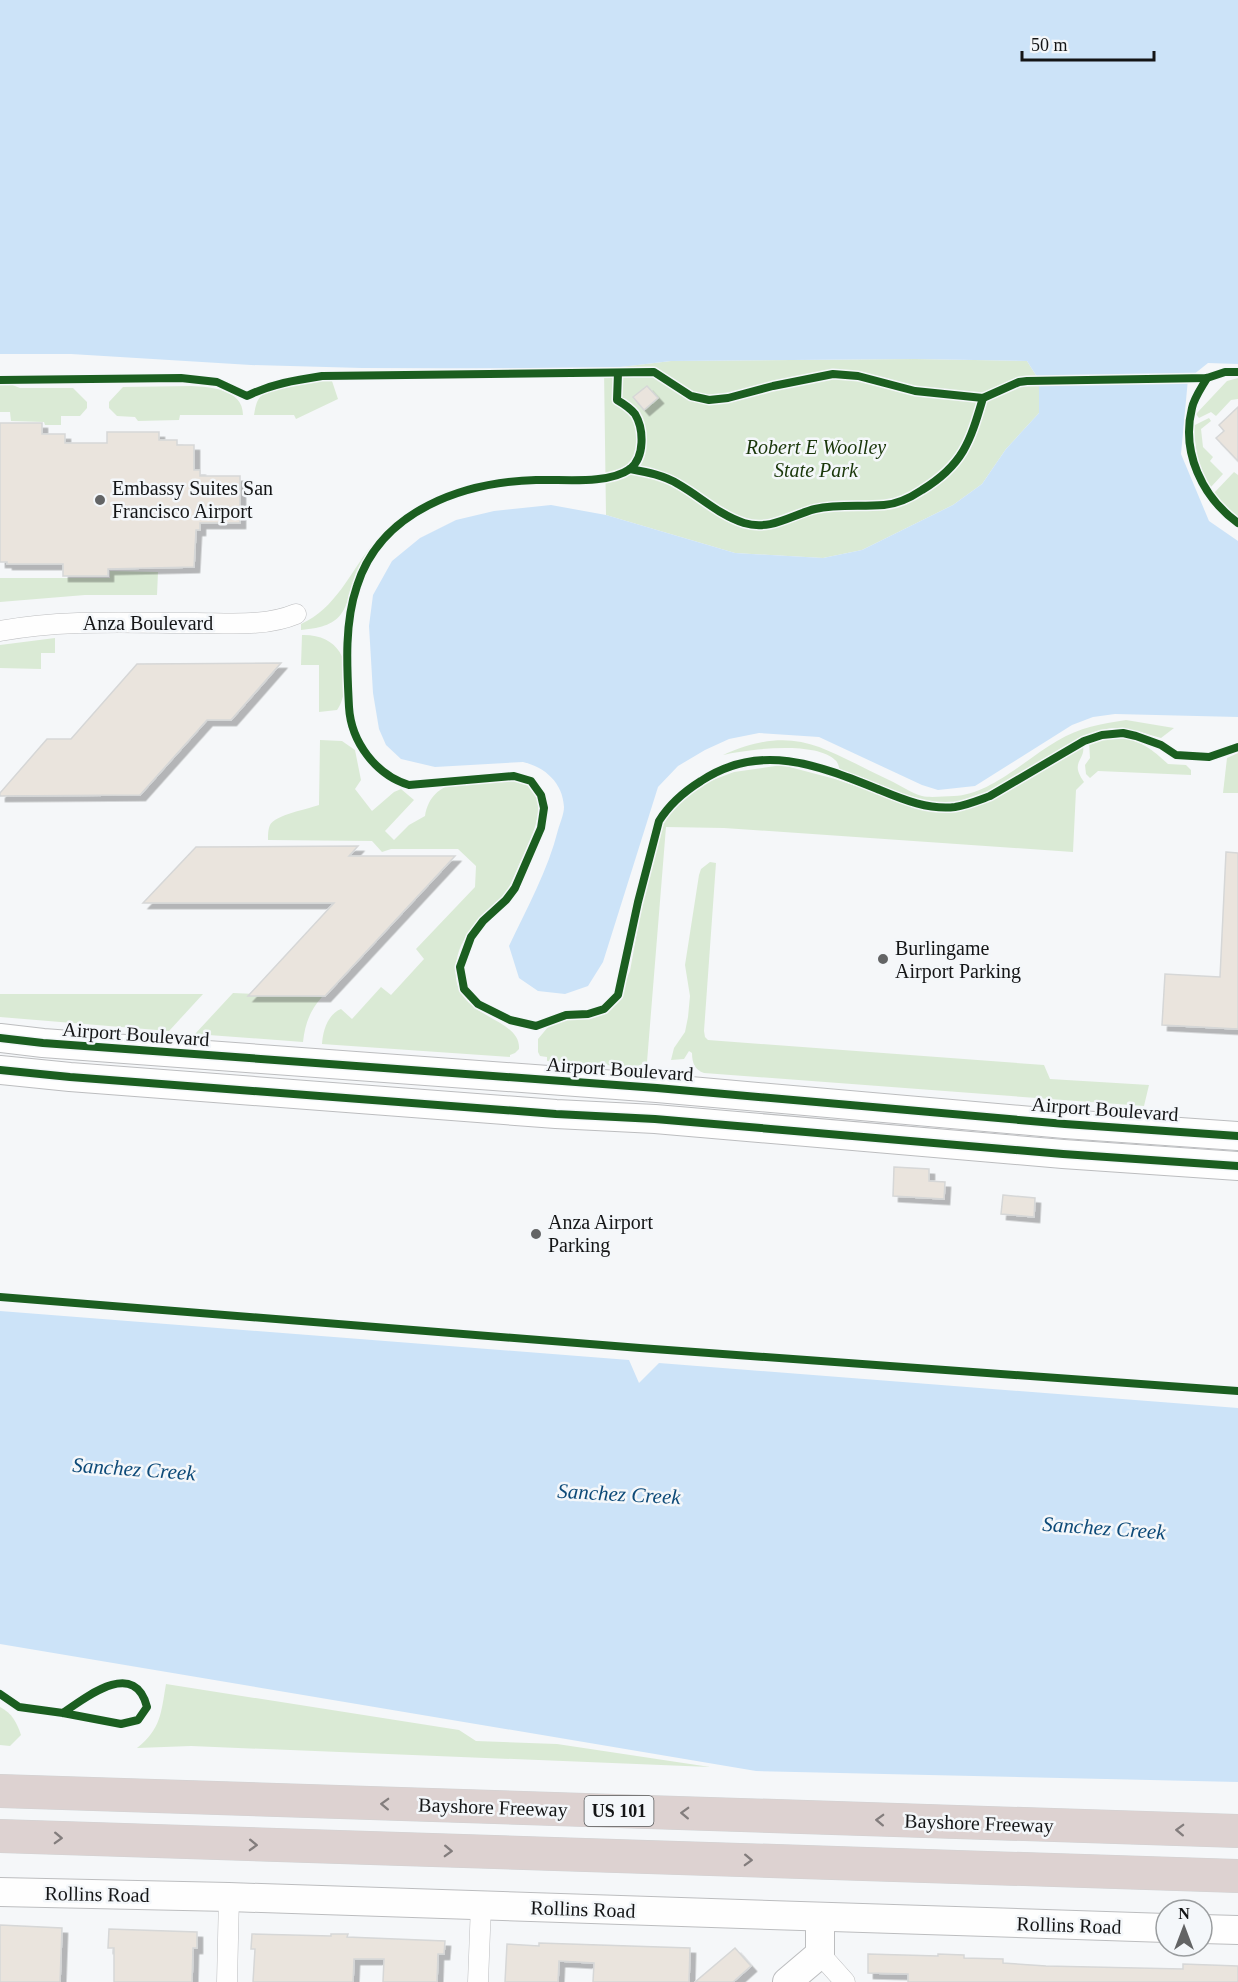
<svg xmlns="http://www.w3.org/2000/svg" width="1238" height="1982" font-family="'Times New Roman',serif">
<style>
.green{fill:#daead5}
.water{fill:#cce3f8}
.building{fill:#eae4dd;stroke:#d6d7d7;stroke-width:1.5;filter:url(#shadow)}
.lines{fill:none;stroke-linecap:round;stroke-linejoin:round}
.street-casing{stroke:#bcbdbf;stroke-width:21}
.secondary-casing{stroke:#bcbdbf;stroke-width:30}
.highway-casing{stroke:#d1d2d3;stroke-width:34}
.street{stroke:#fefefe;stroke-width:20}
.secondary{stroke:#fefefe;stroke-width:28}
.highway{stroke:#ddd2d1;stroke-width:33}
.cycleway-casing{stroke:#f4f7fa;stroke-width:11}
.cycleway{stroke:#1b5e20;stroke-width:8}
.oneway{stroke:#837d7d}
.poi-dot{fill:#636465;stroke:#f4f7fa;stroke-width:2}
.labels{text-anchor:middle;stroke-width:5;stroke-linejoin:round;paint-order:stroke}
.shield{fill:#f4f7fa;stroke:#57595a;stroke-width:1.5}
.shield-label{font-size:18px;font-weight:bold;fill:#141516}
.park-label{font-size:20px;font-style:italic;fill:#1a370a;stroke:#f4f7fa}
.poi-label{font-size:20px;fill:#141516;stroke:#f4f7fa;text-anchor:start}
.street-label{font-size:20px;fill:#141516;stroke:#f4f7fa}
.water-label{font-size:21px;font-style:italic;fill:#0d4a78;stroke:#f4f7fa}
</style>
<defs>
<filter id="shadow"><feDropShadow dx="5.5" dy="5.5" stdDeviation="0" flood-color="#0004"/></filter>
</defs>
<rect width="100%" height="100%" fill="#f5f7f9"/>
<g class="green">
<polygon points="915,359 1027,361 1039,380 1039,413 1006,449 982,484 953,505 862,550 823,558 735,553 606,515 604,369 671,361"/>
<path d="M331,378l7,21 -42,20 -2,-4h-40c1,-6 2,-13 6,-18 12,-12 54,-16 71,-19z"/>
<polygon points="1238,378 1238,399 1231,400 1216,416 1211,412 1199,418 1196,414 1227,381"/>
<polygon points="0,382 5,382 20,388 73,388 87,402 87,408 80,416 61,416 61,425 45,425 44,422 11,421 10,412 0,412"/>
<path d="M191,386c20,1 52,3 52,29h-63l-1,5 -41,1 -3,-4 -18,-1 -8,-8v-6l14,-15z"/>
<polygon points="1209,418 1211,421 1201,429 1203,447 1213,457 1210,461 1223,474 1210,488 1198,462 1193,426"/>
<polygon points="1234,472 1238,475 1238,518 1231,515 1214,493"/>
<path d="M372,545c-3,9 -10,19 -14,29 -15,36 -11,52 -57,56v-6c35,-16 48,-50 71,-79z"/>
<polygon points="110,571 158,572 157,595 85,595 0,602 0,578 110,578"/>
<path d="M302,635c35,-1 50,25 42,58 -2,6 -3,12 -7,17l-18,2v-47h-18z"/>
<polygon points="55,638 55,653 41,653 41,669 0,668 0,645"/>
<path d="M1126,720l48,8 -13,10c-14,-4 -29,-9 -45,-10 -18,0 -35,10 -51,18 -34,20 -79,56 -119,57 -36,0 -73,-19 -106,-30 -1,-5 -1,-10 -5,-13 -20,-19 -87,-11 -112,-5 74,-33 101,-5 166,25 11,5 22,13 33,16 9,2 22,0 32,0 36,-1 73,-38 103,-55 23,-14 44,-17 69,-21z"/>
<path d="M1117,736c23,4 35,13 51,28l18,1 5,5v5l-93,-4 -8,7 -4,-4 -1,-9 5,-7 -1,-16z"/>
<path d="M320,740l22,1 13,9 6,30 -6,9 17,22 22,-19 7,-3 13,11 -29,31 9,9 15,-15 16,-9c7,-40 47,-35 78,-36 58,-3 31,55 16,85 -4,9 -8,20 -14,29 -13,17 -32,28 -42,48 -6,10 -8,24 -7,36 5,41 65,40 63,71l-4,4 -5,2v2l-188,-13c1,-14 6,-30 19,-35l11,10 29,-32 10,8 33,-36 -8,-10 59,-62 1,-21 -18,-17h-67l-9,3 -10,-11 -104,-1c0,-4 0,-11 2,-15 5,-10 38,-16 49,-20z"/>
<path d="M1083,745c3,16 -14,16 1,37l-8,8 -3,62 -349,-24 -58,-1 -19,235 -12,5 -88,-6v-4l-7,-1 -2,-4v-13l10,-12 12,-7 30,-2 9,-3 18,-14 13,-30 14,-78 18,-72 17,-21 23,-16 32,-12 48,-7 53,14 85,29 16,3 22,-1 24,-7 28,-14z"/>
<polygon points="1238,753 1238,793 1223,793 1227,758"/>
<path d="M710,862l6,1 -12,168 1,6 3,3 336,25 6,14 99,6 -5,21 -440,-33c-9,-3 -12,-10 -12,-20l-3,-2 -5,8 -13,1 3,-12 11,-16 3,-15 2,-21 -5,-31 14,-90 2,-6z"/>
<path d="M233,993l89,4c-12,13 -17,27 -19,45l-108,-8z"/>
<polygon points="0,994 203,994 169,1031 0,1017"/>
<path d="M166,1684l293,46 17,11 81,3 153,23 -519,-21 -54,2c24,-19 24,-35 29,-64z"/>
<path d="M0,1707c12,6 17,16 21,28l-11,11 -10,-1z"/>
</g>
<g class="water">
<path d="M0,0h1238v364l-30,-1 -20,16 -7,75 28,67 29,20v176l-123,-3 -22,3 -21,8 -97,61 -37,4 -16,-5 -103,-48 -60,-4 -30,6 -24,11 -27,16 -20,21 -55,175 -15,24 -23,8 -27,-3 -19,-13 -10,-32c18,-38 39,-76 49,-116 2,-7 6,-16 6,-23 -1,-24 -19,-40 -41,-45l-88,5 -34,-8 -15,-14 -7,-16 -6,-36 -4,-67 4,-31 19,-34 28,-23 36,-18 38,-9 57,-6 55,10 129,38 88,5 39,-8 91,-45 29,-21 24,-35 33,-36v-33l-12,-19 -112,-2 -244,2 -67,8 -242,-1 -111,-3 -180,-11h-71z"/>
<polygon points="0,1311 629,1360 639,1383 659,1363 1238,1408 1238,1782 756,1771 0,1644"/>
</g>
<g class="building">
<polygon points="647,386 658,398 644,410 633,397"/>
<polygon points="1238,407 1238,461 1216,438 1224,431 1219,425"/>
<polygon points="0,423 42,423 42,434 65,434 65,443 107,443 107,432 159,432 159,440 177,440 177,445 194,445 194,470 200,470 200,476 240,476 240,523 200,523 200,530 196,530 194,567 108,569 108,576 63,576 63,564 7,564 7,562 0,562"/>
<polygon points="281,663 231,720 207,720 140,795 0,796 0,793 47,739 71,739 137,664"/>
<polygon points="358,846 349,856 455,856 325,996 248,996 334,903 143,903 196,847"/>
<polygon points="1226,852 1238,853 1238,1029 1162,1025 1165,974 1220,977"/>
<polygon points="894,1167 929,1169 929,1181 945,1182 944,1199 893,1196"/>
<polygon points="1003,1195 1035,1198 1034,1217 1001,1214"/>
<polygon points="0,1925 62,1928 60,1982 0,1982"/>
<polygon points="109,1929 197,1932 197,1948 193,1948 192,1982 114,1982 114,1948 108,1948"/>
<polygon points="252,1934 331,1936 331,1934 348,1934 347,1937 445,1941 444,1954 438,1954 437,1982 383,1982 384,1959 354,1959 353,1982 253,1982 255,1949 251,1949"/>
<polygon points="539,1943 690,1948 689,1982 593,1982 594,1963 559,1961 558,1982 505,1982 507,1944 539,1946"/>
<polygon points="735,1948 751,1966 733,1982 695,1982"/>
<polygon points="868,1954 938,1956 938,1954 964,1955 964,1958 1003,1959 1003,1963 1046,1966 1183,1969 1183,1964 1238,1966 1238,1982 908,1982 908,1974 868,1973"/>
</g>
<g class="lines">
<g class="street-casing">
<g id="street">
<path d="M0,631c64,-12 131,-8 196,-8 32,0 69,4 100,-9"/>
<polyline points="820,1954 845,1982"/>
<polyline points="227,1982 229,1897"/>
<polyline points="478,1982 481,1905"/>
</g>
</g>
<g class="secondary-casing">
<g id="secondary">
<polyline points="0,1038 43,1043 657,1088 1065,1124 1238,1136"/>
<polyline points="0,1070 70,1077 556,1114 655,1119 1063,1154 1238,1166"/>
<polyline points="0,1892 229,1897 1166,1928"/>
<polyline points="1202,1929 1238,1930"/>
<polyline points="787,1982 820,1954 820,1917"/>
</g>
</g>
<g class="highway-casing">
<g id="highway">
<polyline points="0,1791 1238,1831"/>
<polyline points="0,1836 1238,1876"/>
</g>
</g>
<use href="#street" class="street"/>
<use href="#secondary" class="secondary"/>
<use href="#highway" class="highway"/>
<g class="cycleway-casing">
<g id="cycleway">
<path d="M618,373l-1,27c7,4 13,8 18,14 9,15 10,43 -5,55 -23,16 -67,10 -94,11 -72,2 -155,30 -179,106 -13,38 -10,82 -8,121 2,35 27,68 60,78l105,-9 17,5 10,14 3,13 -3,20 -26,60 -9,12 -23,21 -12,16 -11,30 4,22 14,15 32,16 26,6 30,-11 22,-1 16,-5 14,-14 20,-93 21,-81c10,-16 26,-30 42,-40 60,-40 119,-15 179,9 24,10 49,20 75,17 12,-2 24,-7 35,-11l94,-55 18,-6 21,-2 13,3 25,9 15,10 33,2 29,-10"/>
<path d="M1207,378c-5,9 -13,20 -15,30 -11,44 10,89 46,115"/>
<path d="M0,380l181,-2 36,4 30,14c24,-12 49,-16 75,-20l332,-4 37,24 18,4 19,-2 45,-12 60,-12 25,2 57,15 68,7 36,-16 8,-1 180,-3 18,-6h13"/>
<path d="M630,469c16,3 33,6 48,15 23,13 41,31 66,39 27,8 47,-8 71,-14 23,-5 46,-2 69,-4 13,-1 26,-7 38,-15 41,-25 48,-48 61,-92"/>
<polyline points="0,1038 43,1043 657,1088 1065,1124 1238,1136"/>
<polyline points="0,1070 70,1077 556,1114 655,1119 1063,1154 1238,1166"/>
<polyline points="0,1297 640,1348 1238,1391"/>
<path d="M0,1694l19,13 44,6 58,11 17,-4 9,-13c-12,-48 -60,-11 -84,6"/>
</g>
</g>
<use href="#cycleway" class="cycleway"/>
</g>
<defs><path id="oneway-chevron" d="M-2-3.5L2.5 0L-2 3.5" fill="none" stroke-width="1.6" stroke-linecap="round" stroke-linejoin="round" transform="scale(1.5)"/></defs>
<g class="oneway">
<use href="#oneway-chevron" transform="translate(385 1804) rotate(-178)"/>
<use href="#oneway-chevron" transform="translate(685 1813) rotate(-178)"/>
<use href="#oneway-chevron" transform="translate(880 1820) rotate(-178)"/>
<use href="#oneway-chevron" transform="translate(1180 1830) rotate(-178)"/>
<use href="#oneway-chevron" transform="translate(58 1838) rotate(2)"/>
<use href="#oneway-chevron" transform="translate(253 1845) rotate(2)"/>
<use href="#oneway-chevron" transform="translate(448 1851) rotate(2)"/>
<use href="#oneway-chevron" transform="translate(748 1860) rotate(2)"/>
</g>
<g class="poi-dot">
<circle cx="100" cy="500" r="6"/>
<circle cx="883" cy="959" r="6"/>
<circle cx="536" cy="1234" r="6"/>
</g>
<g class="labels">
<rect class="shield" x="584.5" y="1796" width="69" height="30" rx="4.5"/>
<g class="shield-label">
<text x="619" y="1817">US 101</text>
</g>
<g class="park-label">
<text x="816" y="454">Robert E Woolley<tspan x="816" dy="23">State Park</tspan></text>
</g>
<g class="poi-label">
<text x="112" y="495">Embassy Suites San<tspan x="112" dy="23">Francisco Airport</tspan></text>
<text x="895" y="955">Burlingame<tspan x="895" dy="23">Airport Parking</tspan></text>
<text x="548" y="1229">Anza Airport<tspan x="548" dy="23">Parking</tspan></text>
</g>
<g class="street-label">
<text x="148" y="630">Anza Boulevard</text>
<text transform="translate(136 1034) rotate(4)" y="7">Airport Boulevard</text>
<text transform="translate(620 1069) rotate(4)" y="7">Airport Boulevard</text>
<text transform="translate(1105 1109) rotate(4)" y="7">Airport Boulevard</text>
<text transform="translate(493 1807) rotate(2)" y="7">Bayshore Freeway</text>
<text transform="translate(979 1823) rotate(2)" y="7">Bayshore Freeway</text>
<text transform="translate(97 1894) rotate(1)" y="7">Rollins Road</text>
<text transform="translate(583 1909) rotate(2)" y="7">Rollins Road</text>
<text transform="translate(1069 1925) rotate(2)" y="7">Rollins Road</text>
</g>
<g class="water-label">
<text transform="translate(134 1469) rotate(4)" y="7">Sanchez Creek</text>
<text transform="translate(619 1494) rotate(3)" y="7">Sanchez Creek</text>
<text transform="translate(1104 1528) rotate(4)" y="7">Sanchez Creek</text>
</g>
</g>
<g transform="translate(1184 1928)"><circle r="28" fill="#f4f7fa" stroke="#9a9d9f" stroke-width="1.5"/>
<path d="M0-4.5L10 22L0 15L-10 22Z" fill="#636465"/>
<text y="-9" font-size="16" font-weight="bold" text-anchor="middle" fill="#141516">N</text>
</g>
<path d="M1022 51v9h132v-9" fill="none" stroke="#141516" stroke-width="3"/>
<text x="1031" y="51" font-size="18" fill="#141516" stroke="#f4f7fa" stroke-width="4.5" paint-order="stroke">50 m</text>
</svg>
